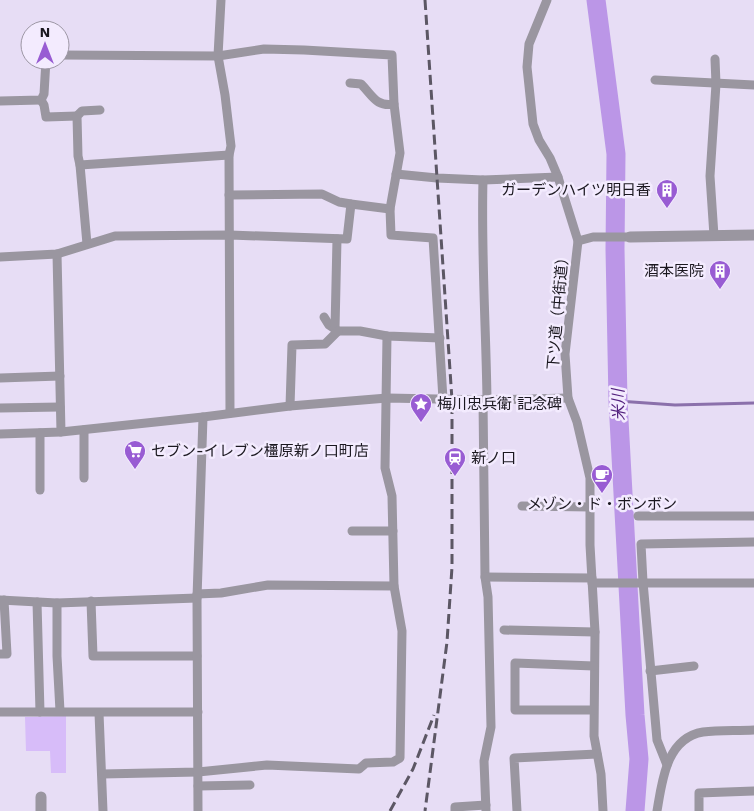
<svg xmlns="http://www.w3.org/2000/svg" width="754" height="811" font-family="'Work Sans','Noto Sans JP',sans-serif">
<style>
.green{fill:#d7bcf9}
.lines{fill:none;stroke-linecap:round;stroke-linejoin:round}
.stream{stroke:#8b70ab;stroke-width:3}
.river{stroke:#bb96e7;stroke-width:19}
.minor{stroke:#9a96a0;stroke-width:9}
.tertiary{stroke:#9a96a0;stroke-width:11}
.rail{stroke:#5c5764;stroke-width:3;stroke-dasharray:10 5;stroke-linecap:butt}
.labels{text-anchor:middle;stroke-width:5;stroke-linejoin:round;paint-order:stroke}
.poi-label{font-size:15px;fill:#1b1820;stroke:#f3ebfe;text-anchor:start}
.street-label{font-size:15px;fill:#1b1820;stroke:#f3ebfe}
.water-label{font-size:16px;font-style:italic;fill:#54227f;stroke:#f3ebfe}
</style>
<rect width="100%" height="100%" fill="#e7ddf5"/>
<polygon class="green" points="66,716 66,773 51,773 50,751 26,751 25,717"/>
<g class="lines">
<polyline class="stream" points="618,401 675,405 754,403"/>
<polyline class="river" points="596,0 616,154 615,249 618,401 635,715 639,759 635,811"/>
<g class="minor">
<polyline points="221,0 218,56 225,95 231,146 229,155 230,413"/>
<polyline points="547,0 529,44 527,67 533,124 539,140 550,158 558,177 578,241 565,354 568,398 577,422 590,478 590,545 595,632 594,736 601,774 603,811"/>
<polyline points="60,55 218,56 264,49 304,50 392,55 394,104"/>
<polyline points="655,80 754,85"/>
<polyline points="41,100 44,105 46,117 77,116"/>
<polyline points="0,101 41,100 44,94 46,60"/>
<polyline points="80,165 229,155"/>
<polyline points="396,174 437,178 483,180 558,177"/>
<path d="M483,180c-2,73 3,147 4,220"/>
<path d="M229,195l93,-1 17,8 12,2 39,5 10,-56 -6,-49c-18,3 -21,-8 -33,-20l-11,-1"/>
<polyline points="390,209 391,235 433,238 443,399"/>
<polyline points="714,236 710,176 716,84 715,59"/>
<polyline points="578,241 593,237 630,237"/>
<polyline points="87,244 80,165 78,156 77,116 82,111 100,110"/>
<polyline points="57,254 61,432"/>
<polyline points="0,257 57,254 115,236 230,235 347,239 351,204"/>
<polyline points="324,317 329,325 338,331 360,331 387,336 440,338"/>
<polyline points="335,329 337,239"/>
<polyline points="0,378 60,376"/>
<polyline points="483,400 485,577 488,597 491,727 484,761 486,811"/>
<polyline points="290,406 292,345 325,344 338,331"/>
<polyline points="0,408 60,407"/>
<polyline points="84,430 84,478"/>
<polyline points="0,434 61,432 203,417 290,406 387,398 487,400 568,398"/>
<polyline points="40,490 40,433"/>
<polyline points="522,506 591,507"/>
<polyline points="638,516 754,516"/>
<polyline points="352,531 393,531"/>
<polyline points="485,577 592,578"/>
<polyline points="592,583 754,583"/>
<polyline points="197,594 221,593 268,585 394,586"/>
<polyline points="0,600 57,603 197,598"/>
<polyline points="91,601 93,656 197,656"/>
<polyline points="37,602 40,712"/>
<polyline points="57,603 57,656 60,711"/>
<polyline points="504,630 595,632"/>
<polyline points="0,654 7,654 4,600"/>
<polyline points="650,671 694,666"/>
<polyline points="593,710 515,710 515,663 594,666"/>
<polyline points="0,712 198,712"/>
<polyline points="99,713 103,811"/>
<polyline points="667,765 657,740 643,582 641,544 754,542"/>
<polyline points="102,774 198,772 267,765 359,769 366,763 393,762 400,758 402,631 394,586 392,496 385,468 387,336"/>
<polyline points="198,786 250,785"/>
<polyline points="198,811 197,598 203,417"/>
<polyline points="455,811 455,807 486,805"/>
<polyline points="517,811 514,758 597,754"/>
<path d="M657,811c5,-29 9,-73 46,-79 16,-2 34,-1 51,-2"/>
<polyline points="699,811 699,793 754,791"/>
</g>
<g class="tertiary">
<polyline points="630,237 754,235"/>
<polyline points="41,797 41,811"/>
</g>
<g class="rail">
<polyline points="425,0 452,400 452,567 447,642 425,811"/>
<polyline points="390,811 413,769 434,715"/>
</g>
</g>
<defs>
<g id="building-pin" transform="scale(1.125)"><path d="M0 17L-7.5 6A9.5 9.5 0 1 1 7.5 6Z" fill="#985cd3" stroke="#f3ebfe"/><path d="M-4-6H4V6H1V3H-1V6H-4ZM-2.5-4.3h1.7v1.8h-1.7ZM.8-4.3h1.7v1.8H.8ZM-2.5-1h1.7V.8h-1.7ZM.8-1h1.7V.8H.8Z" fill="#fff"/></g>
<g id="sight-pin" transform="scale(1.125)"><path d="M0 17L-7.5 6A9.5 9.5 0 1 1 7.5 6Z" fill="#985cd3" stroke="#f3ebfe"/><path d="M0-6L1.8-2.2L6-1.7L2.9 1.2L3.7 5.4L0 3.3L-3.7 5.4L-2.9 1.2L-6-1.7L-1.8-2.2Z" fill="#fff"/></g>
<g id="supermarket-pin" transform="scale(1.125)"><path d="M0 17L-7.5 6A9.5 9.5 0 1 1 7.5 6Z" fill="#985cd3" stroke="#f3ebfe"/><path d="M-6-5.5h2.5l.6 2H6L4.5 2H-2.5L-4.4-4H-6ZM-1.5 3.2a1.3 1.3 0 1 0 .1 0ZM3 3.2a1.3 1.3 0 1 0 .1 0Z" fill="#fff"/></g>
<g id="station-pin" transform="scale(1.125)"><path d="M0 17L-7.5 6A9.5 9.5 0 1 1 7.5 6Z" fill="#985cd3" stroke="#f3ebfe"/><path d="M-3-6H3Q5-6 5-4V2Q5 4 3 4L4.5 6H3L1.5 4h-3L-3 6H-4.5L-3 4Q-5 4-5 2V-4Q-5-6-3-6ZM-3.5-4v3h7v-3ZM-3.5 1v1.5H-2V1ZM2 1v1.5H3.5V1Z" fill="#fff"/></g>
<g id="cafe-pin" transform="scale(1.125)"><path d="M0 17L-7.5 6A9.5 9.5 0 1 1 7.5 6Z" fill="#985cd3" stroke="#f3ebfe"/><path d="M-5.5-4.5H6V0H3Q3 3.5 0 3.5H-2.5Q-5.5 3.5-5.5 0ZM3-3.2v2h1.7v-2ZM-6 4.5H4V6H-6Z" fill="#fff"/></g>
</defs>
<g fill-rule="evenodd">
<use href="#building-pin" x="667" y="190"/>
<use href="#building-pin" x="720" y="271"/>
<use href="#sight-pin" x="421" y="404"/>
<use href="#supermarket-pin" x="135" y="451"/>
<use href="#station-pin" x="455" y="458"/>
<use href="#cafe-pin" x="602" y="475"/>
</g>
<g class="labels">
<g class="poi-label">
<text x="651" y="195" text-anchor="end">ガーデンハイツ明日香</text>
<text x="704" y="276" text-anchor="end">酒本医院</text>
<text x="437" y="409">梅川忠兵衛 記念碑</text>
<text x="151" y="456">セブン-イレブン橿原新ノ口町店</text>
<text x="471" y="463">新ノ口</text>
<text x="602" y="509" text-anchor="middle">メゾン・ド・ボンボン</text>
</g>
<g class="street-label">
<text transform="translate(558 310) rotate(-85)" y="5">下ツ道（中街道）</text>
</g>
<g class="water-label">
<text transform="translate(618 405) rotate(-92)" y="6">米川</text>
</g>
</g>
<g transform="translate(45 45)"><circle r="24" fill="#f3ebfe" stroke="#9d97a5"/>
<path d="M0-4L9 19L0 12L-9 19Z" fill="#985cd3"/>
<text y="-8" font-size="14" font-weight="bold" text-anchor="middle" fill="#1b1820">N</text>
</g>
</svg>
